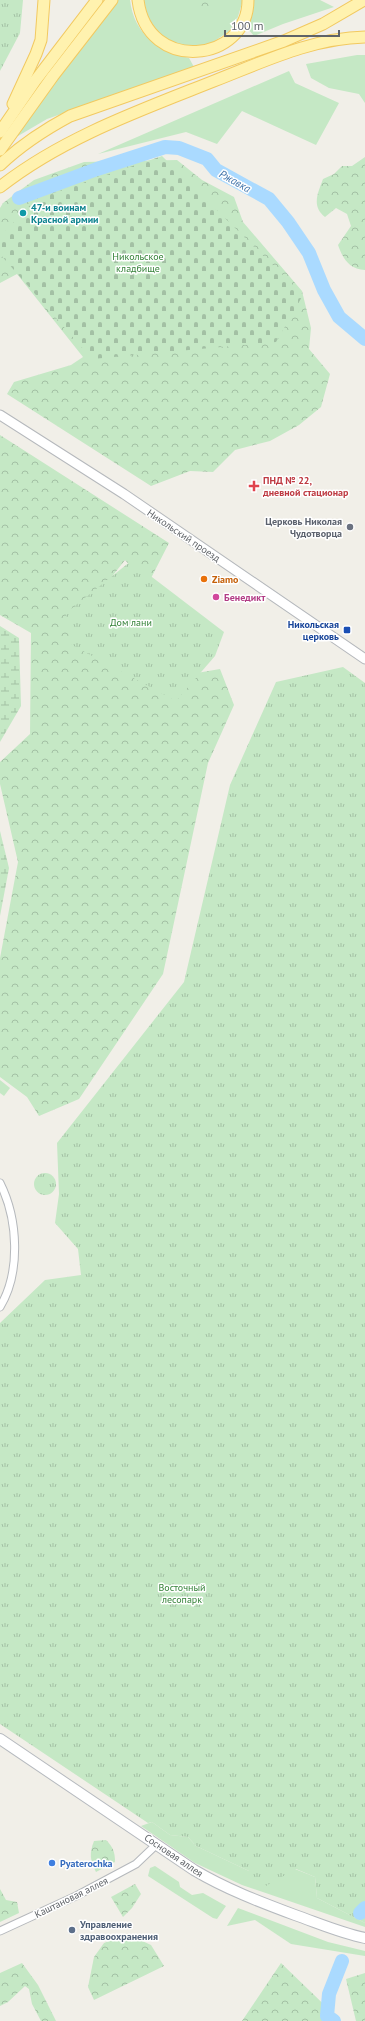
<svg xmlns="http://www.w3.org/2000/svg" width="365" height="2021" font-family="'PT Sans',sans-serif">
<style>
.grass{fill:#c5e8c5}
.forest{fill:url(#forest-crowns)}
.wetland{fill:url(#wetland-marsh)}
.cemetery{fill:url(#cemetery-stones)}
.park{fill:url(#park-tufts)}
.lines{fill:none;stroke-linecap:round;stroke-linejoin:round}
.river{stroke:#aadaff;stroke-width:14}
.minor-casing{stroke:#b5b8bc;stroke-width:9}
.tertiary-casing{stroke:#b5b8bc;stroke-width:11}
.secondary-casing{stroke:#b6babf;stroke-width:12}
.primary-casing{stroke:#f2c960;stroke-width:13}
.minor{stroke:#fff;stroke-width:7}
.tertiary{stroke:#fff;stroke-width:9}
.secondary{stroke:#fff;stroke-width:10}
.primary{stroke:#fff2af;stroke-width:11}
.culture-dot{fill:#0f9aa8;stroke:#fff;stroke-width:1.5}
.health-dot{fill:#e0444e;stroke:#fff;stroke-width:1.5}
.worship-dot{fill:#6b7280;stroke:#fff;stroke-width:1.5}
.food-dot{fill:#e8710a;stroke:#fff;stroke-width:1.5}
.hotel-dot{fill:#d1479c;stroke:#fff;stroke-width:1.5}
.transit-dot{fill:#1a4fb4;stroke:#fff;stroke-width:1.5}
.shop-dot{fill:#3f7fe0;stroke:#fff;stroke-width:1.5}
.service-dot{fill:#5c6f8a;stroke:#fff;stroke-width:1.5}
.labels{text-anchor:middle;stroke-width:3;stroke-linejoin:round;paint-order:stroke}
.culture-label{font-size:10px;font-weight:bold;fill:#0d838f;stroke:#fff;text-anchor:start}
.park-label{font-size:10px;fill:#348238;stroke:#fff}
.health-label{font-size:10px;font-weight:bold;fill:#be3a42;stroke:#fff;text-anchor:start}
.worship-label{font-size:10px;font-weight:bold;fill:#5b616d;stroke:#fff;text-anchor:end}
.street-label{font-size:10px;fill:#5f6368;stroke:#fff}
.food-label{font-size:10px;font-weight:bold;fill:#c56008;stroke:#fff;text-anchor:start}
.hotel-label{font-size:10px;font-weight:bold;fill:#b23c85;stroke:#fff;text-anchor:start}
.transit-label{font-size:10px;font-weight:bold;fill:#164399;stroke:#fff;text-anchor:end}
.shop-label{font-size:10px;font-weight:bold;fill:#366cbe;stroke:#fff;text-anchor:start}
.service-label{font-size:10px;font-weight:bold;fill:#4e5e75;stroke:#fff;text-anchor:start}
.water-label{font-size:11px;font-style:italic;fill:#4174aa;stroke:#fff}
</style>
<defs>
<pattern id="forest-crowns" width="20" height="18" patternUnits="userSpaceOnUse"><rect width="20" height="18" fill="#c5e8c5"/><path d="M2 6a3 3 0 1 1 6 0M12 15a3 3 0 1 1 6 0" fill="none" stroke="#a3c0a4"/></pattern>
<pattern id="wetland-marsh" width="20" height="14" patternUnits="userSpaceOnUse"><rect width="20" height="14" fill="#c5e8c5"/><path d="M1 5h8M5 5V1M11 12h8M15 12V8" fill="none" stroke="#a3c0a4"/></pattern>
<pattern id="cemetery-stones" width="16" height="16" patternUnits="userSpaceOnUse"><rect width="16" height="16" fill="#c5e8c5"/><path d="M2 7V4a2 2 0 0 1 4 0v3zM10 15v-3a2 2 0 0 1 4 0v3z" fill="#a3c0a4"/></pattern>
<pattern id="park-tufts" width="24" height="20" patternUnits="userSpaceOnUse"><rect width="24" height="20" fill="#c5e8c5"/><path d="M3 7l-1-3M5 7V3M7 7l1-3M15 17l-1-3M17 17v-4M19 17l1-3" fill="none" stroke="#a3c0a4"/></pattern>
</defs>
<rect width="100%" height="100%" fill="#f1efe8"/>
<g class="grass">
<path d="M116,0h14c4,34 28,51 59,58l5,9 -147,52 -29,17 -2,-2z"/>
<polygon points="141,0 243,0 236,23 228,32 210,44 199,48 172,44 153,29"/>
<polygon points="254,0 320,0 334,7 283,24 254,36 248,29"/>
<polygon points="357,55 365,55 365,103 359,94 329,88 311,78 306,64"/>
<polygon points="289,71 295,83 339,103 316,145 242,111 217,144 186,132 98,154"/>
<polygon points="0,1080 10,1088 4,1096 0,1093"/>
<polygon points="152,1822 170,1835 188,1837 196,1846 249,1871 295,1869 315,1877 317,1898 365,1923 365,1927 242,1885 195,1863 141,1826"/>
<polygon points="155,1866 179,1882 180,1887 192,1895 203,1893 226,1906 217,1919 213,1918 148,1876 150,1868"/>
<polygon points="238,1908 328,1942 365,1951 365,1956 291,1944 255,1920 227,1926"/>
</g>
<g class="forest">
<polygon points="190,0 227,0 206,8 190,9"/>
<path d="M365,157v113c-16,-1 -22,-11 -27,-25l13,-19 -4,-12 -11,-6 -11,9c-14,-11 -7,-24 -2,-38l11,-5 8,-8h10z"/>
<polygon points="177,160 202,180 234,197 243,222 302,291 311,328 309,349 330,374 321,407 299,425 270,441 235,450 213,472 190,471 151,486 7,394 14,382 71,365 83,357 17,274 0,283 0,208 3,203 34,180 84,162"/>
<polygon points="0,435 169,543 148,584 125,560 99,593 191,674 220,669 234,705 208,763 163,974 79,1099 39,1116 27,1097 0,1077 0,958 18,862 0,784 0,762 30,734 31,633 0,615"/>
<path d="M106,1840c7,7 9,12 9,22l-19,10c-6,-12 -7,-18 -2,-31z"/>
<polygon points="135,1884 141,1894 132,1908 123,1917 111,1897"/>
<polygon points="0,1889 6,1900 17,1902 19,1913 0,1922"/>
<polygon points="127,1934 151,1945 164,1966 94,2000 88,1987 94,1957 104,1943"/>
<polygon points="22,1963 38,1985 56,2021 41,2021 32,2004 29,1989 25,1986 8,2002 0,2006 0,1973"/>
<polygon points="281,1963 341,2021 242,2021"/>
<polygon points="365,1973 365,2021 356,2021 346,1979"/>
</g>
<g class="wetland">
<polygon points="0,626 19,638 21,706 0,742"/>
<polygon points="0,831 9,868 0,916"/>
</g>
<polygon class="cemetery" points="162,156 303,295 276,342 92,359 0,254 0,237 36,199"/>
<g class="park">
<polygon points="0,0 23,0 20,33 0,71"/>
<polygon points="131,561 224,632 215,656 176,701 70,644 66,613"/>
<polygon points="343,667 365,683 365,1923 317,1898 315,1877 296,1869 264,1887 252,1882 249,1871 196,1846 188,1837 170,1835 152,1822 148,1823 0,1724 0,1323 45,1280 81,1275 78,1249 55,1223 59,1194 57,1143 184,982 230,785 276,682"/>
<circle cx="45" cy="1184" r="11"/>
</g>
<g class="lines">
<g class="river">
<polyline points="19,198 97,169 165,147 179,148 207,159 216,170 269,199 288,222 309,253 324,290 339,317 365,339"/>
<polyline points="360,1913 365,1908"/>
<polyline points="334,2021 327,2016 329,1994 342,1961"/>
</g>
<g class="minor-casing">
<g id="minor">
<path d="M0,1183c18,36 21,89 0,124"/>
<polyline points="0,1931 76,1896 136,1864 157,1844"/>
</g>
</g>
<g class="tertiary-casing">
<polyline id="tertiary" points="0,415 124,494 365,659"/>
</g>
<g class="secondary-casing">
<path id="secondary" d="M0,1739l194,131c32,19 66,32 101,45 23,8 46,18 70,23"/>
</g>
<g class="primary-casing">
<g id="primary">
<path d="M138,0c9,74 110,63 110,0"/>
<polyline points="13,104 36,54 41,40 44,0"/>
<polyline points="0,132 35,81 97,0"/>
<polyline points="0,150 53,76 112,0"/>
<path d="M0,165c21,-20 44,-35 70,-49l214,-75 39,-17 41,-24"/>
<path d="M0,187c62,-49 141,-77 214,-106 49,-19 98,-43 151,-44"/>
</g>
</g>
<use href="#minor" class="minor"/>
<use href="#tertiary" class="tertiary"/>
<use href="#secondary" class="secondary"/>
<use href="#primary" class="primary"/>
</g>
<circle class="culture-dot" cx="23" cy="213" r="4"/>
<path class="health-dot" d="M252 480h4v4h4v4h-4v4h-4v-4h-4v-4h4z"/>
<circle class="worship-dot" cx="350" cy="527" r="4"/>
<circle class="food-dot" cx="204" cy="579" r="4"/>
<circle class="hotel-dot" cx="216" cy="597" r="4"/>
<rect class="transit-dot" x="343" y="626" width="8" height="8" rx="2"/>
<circle class="shop-dot" cx="52" cy="1863" r="4"/>
<circle class="service-dot" cx="72" cy="1930" r="4"/>
<g class="labels">
<g class="culture-label">
<text x="31" y="211">47-и воинам<tspan x="31" dy="12">Красной армии</tspan></text>
</g>
<g class="park-label">
<text x="138" y="260">Никольское<tspan x="138" dy="12">кладбище</tspan></text>
<text x="131" y="626">Дом лани</text>
<text x="182" y="1591">Восточный<tspan x="182" dy="12">лесопарк</tspan></text>
</g>
<g class="health-label">
<text x="263" y="484">ПНД № 22,<tspan x="263" dy="12">дневной стационар</tspan></text>
</g>
<g class="worship-label">
<text x="342" y="525">Церковь Николая<tspan x="342" dy="12">Чудотворца</tspan></text>
</g>
<g class="street-label">
<text transform="translate(184 535) rotate(34)" y="4">Никольский проезд</text>
<text transform="translate(174 1855) rotate(34)" y="4">Сосновая аллея</text>
<text transform="translate(71 1897) rotate(-26)" y="4">Каштановая аллея</text>
</g>
<g class="food-label">
<text x="212" y="583">Ziamo</text>
</g>
<g class="hotel-label">
<text x="224" y="601">Бенедикт</text>
</g>
<g class="transit-label">
<text x="339" y="628">Никольская<tspan x="339" dy="12">церковь</tspan></text>
</g>
<g class="shop-label">
<text x="60" y="1867">Pyaterochka</text>
</g>
<g class="service-label">
<text x="80" y="1928">Управление<tspan x="80" dy="12">здравоохранения</tspan></text>
</g>
<g class="water-label">
<text transform="translate(235 181) rotate(29)" y="4">Ржавка</text>
</g>
</g>
<path d="M225 30v6h114v-6" fill="none" stroke="#5f6368" stroke-width="2"/>
<text x="231" y="30" font-size="12" fill="#5f6368" stroke="#ffffff" stroke-width="3" paint-order="stroke">100 m</text>
</svg>
